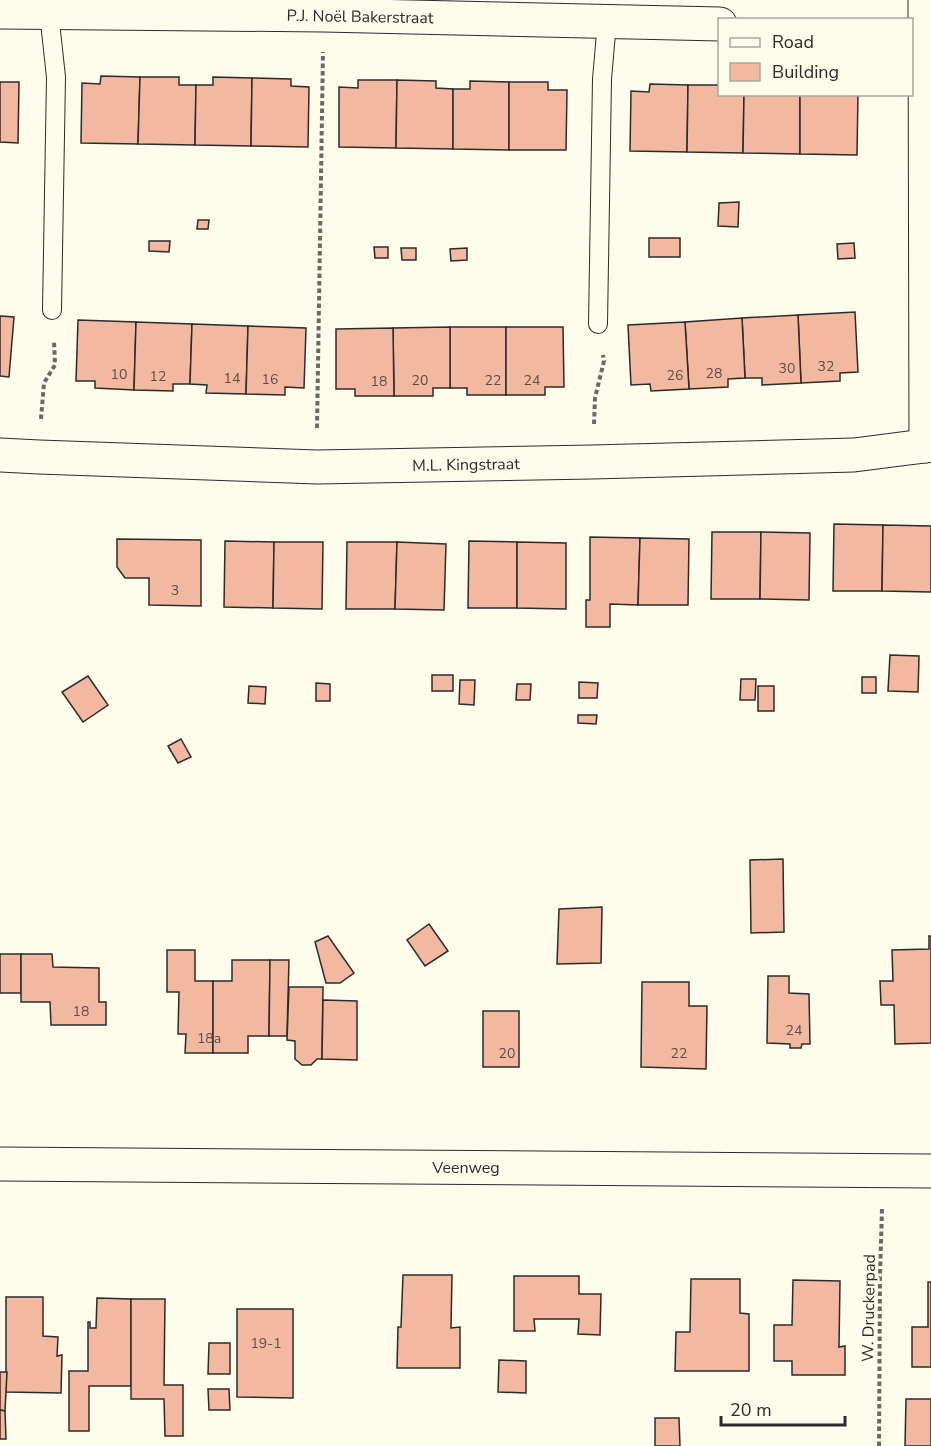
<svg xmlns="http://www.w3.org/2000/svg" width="931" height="1446" font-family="'Nunito Sans',sans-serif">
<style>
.building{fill:#f2b8a0;stroke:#2b2b2b;stroke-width:1.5}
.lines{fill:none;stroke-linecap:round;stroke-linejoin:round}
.service-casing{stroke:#2b2b2b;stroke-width:20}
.minor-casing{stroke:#2b2b2b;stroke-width:35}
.path{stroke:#6a6964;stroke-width:4;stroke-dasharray:4.5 3;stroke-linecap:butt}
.service{stroke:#fdfbea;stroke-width:18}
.minor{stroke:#fdfbea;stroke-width:33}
.labels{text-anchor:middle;stroke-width:4.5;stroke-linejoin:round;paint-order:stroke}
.number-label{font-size:14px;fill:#5d4e48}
.street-label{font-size:16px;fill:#2b2b2b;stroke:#fdfbea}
</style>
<rect width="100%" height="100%" fill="#fdfbea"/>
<g class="building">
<polygon points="101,76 140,77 138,144 81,143 82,83 100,84"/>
<polygon points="140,77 179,77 179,85 196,85 195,145 138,144"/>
<polygon points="213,77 252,78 251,146 195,145 196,85 213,85"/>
<polygon points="252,78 291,79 291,86 309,87 308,147 251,146"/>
<polygon points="358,80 397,80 396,148 339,147 339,87 358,88"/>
<polygon points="397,80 436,81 436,88 453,89 453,149 396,148"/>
<polygon points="470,81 509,82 509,150 453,149 453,89 470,89"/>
<polygon points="0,82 19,82 18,143 0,142"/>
<polygon points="509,82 548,82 548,90 567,90 566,150 509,150"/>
<polygon points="650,84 688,85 687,152 630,151 631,91 649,92"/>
<polygon points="688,85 720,85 720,94 744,94 743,153 687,152"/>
<polygon points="744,94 800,94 800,154 743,153"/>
<polygon points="800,94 858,94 857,155 800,154"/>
<polygon points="739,202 738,227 718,226 719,203"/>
<polygon points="198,220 209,220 208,229 197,229"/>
<rect x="649" y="238" width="31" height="19"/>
<polygon points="149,241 170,241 169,252 149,251"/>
<polygon points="854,243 855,258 838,259 837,244"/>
<polygon points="374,247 388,247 388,258 375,258"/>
<polygon points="401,248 416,248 416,260 402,260"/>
<polygon points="467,248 467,260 451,261 450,249"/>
<polygon points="855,312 858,372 840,373 840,381 801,383 798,315"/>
<polygon points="798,315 801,383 762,385 762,378 745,378 742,318"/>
<polygon points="0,316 14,317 9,377 0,376"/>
<polygon points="742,318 745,378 728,379 728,387 689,389 685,322"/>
<polygon points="78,320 136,322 134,390 95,388 95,381 76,381"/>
<polygon points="136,322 192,324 190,384 173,384 173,391 134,390"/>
<polygon points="685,322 689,389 651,391 650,384 631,385 628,325"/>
<polygon points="192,324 248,326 246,394 206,393 207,385 190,384"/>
<polygon points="248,326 306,328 304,388 285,387 285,395 246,394"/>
<polygon points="450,327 506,327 506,395 467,395 467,388 450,388"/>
<polygon points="450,327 450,388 433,388 433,396 394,396 393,328"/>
<polygon points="506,327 563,327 564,387 545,387 545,395 506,395"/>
<polygon points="393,328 394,396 355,396 355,389 336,389 336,329"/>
<polygon points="834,524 883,525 882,591 833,591"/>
<polygon points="883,525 931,526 931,592 882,591"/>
<polygon points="712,532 761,532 760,599 711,599"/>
<polygon points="761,532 810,533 809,600 760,599"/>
<polygon points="590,537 640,538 638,605 610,604 610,627 586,627 586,600 590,600"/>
<polygon points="640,538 689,539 688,605 638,605"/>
<polygon points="117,539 201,540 201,606 149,605 149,578 125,578 117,567"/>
<polygon points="225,541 274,542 273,608 224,607"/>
<polygon points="469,541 517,542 517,608 468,608"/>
<polygon points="274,542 323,542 322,609 273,608"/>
<polygon points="347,542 397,542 395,609 346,609"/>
<polygon points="397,542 446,544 444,610 395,609"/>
<polygon points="517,542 566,543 566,609 517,608"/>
<polygon points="890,655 919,656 918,692 888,691"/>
<rect x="432" y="675" width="21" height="16"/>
<polygon points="88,676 108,705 83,722 62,692"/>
<rect x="862" y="677" width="14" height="16"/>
<polygon points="741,679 756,679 755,700 740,700"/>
<polygon points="460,680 475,680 474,705 459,704"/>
<polygon points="579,682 598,683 597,698 579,698"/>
<polygon points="316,683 330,684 330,701 316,701"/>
<polygon points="517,684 531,684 530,700 516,700"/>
<polygon points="249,686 266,687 265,704 248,703"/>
<rect x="758" y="686" width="16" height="25"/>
<polygon points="578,715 597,715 596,724 578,723"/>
<polygon points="181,739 191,757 178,763 168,746"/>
<polygon points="783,859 784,932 751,933 750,860"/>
<polygon points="602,907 601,963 557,964 559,909"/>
<polygon points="429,924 448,951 425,966 407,940"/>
<polygon points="328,936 354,973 340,983 326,983 315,942"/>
<polygon points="929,936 931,936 931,1043 895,1044 894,1005 881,1005 880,981 893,981 892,950 929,949"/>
<polygon points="167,950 195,950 195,981 213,981 213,1053 185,1053 186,1034 178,1034 179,992 167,992"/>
<rect x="0" y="954" width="21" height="39"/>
<polygon points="21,954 52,954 53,967 99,968 99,1002 106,1002 106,1025 51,1025 50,1002 21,1002"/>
<polygon points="232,960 270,960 269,1036 248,1036 248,1053 213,1053 213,981 232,981"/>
<polygon points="270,960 289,960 287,1036 269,1036"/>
<polygon points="768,976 789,976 789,993 809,994 810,1044 802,1044 801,1048 790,1048 790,1044 767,1043"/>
<polygon points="642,982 689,982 689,1006 707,1006 706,1069 641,1067"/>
<polygon points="289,987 323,987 322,1059 317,1059 311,1065 302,1065 295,1059 295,1041 287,1040"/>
<polygon points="323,1000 357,1001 357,1060 322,1059"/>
<rect x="483" y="1011" width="36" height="56"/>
<polygon points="403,1275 452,1275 451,1328 460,1327 460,1368 397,1368 398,1327 401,1327"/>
<polygon points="514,1276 579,1276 579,1294 601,1294 600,1335 578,1334 579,1319 534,1319 535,1331 514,1331"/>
<polygon points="691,1279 740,1279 740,1313 749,1314 749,1371 675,1371 676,1332 690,1332"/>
<polygon points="793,1280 840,1281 839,1347 845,1346 845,1375 792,1375 792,1361 774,1361 774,1325 792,1325"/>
<polygon points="928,1282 931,1282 931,1367 912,1367 912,1327 928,1327"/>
<polygon points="6,1297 43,1297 43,1336 58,1337 57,1356 62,1355 61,1393 6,1392"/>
<polygon points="97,1298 131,1299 131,1386 89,1386 89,1431 69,1431 69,1371 88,1371 88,1322 90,1322 90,1328 96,1328"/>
<polygon points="131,1299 165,1299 164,1385 183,1385 183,1436 165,1436 164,1399 131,1399"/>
<polygon points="237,1309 293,1309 293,1398 237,1397"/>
<polygon points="209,1343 230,1343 230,1374 208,1374"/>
<polygon points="499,1360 526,1361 526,1393 498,1392"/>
<polygon points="0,1372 7,1372 5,1411 0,1410"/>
<polygon points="208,1389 229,1389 230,1410 209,1410"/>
<polygon points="906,1399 931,1399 931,1446 905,1446"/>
<polygon points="0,1410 5,1411 6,1439 0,1439"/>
<polygon points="655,1418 679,1418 680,1446 655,1446"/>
</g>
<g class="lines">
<g class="service-casing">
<g id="service">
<polyline points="49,13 56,77 52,310"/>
<polyline points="598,324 602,79 607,22"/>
</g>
</g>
<g class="minor-casing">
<g id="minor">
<polyline points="925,0 926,446"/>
<polyline points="0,12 323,15 720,24"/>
<polyline points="0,455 39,457 317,467 592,462 854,455 931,445"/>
<polyline points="0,1164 931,1171"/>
</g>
</g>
<g class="path">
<polyline points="41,419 44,383 55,365 54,340"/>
<polyline points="594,424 595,398 604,361 603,355"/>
<polyline points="317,428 323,52"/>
<polyline points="879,1446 880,1275 882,1209"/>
</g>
<use href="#service" class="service"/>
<use href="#minor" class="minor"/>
</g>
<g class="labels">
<g class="number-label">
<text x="826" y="371">32</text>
<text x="787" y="373">30</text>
<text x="714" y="378">28</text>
<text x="119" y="379">10</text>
<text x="675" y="380">26</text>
<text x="158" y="381">12</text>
<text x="232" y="383">14</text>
<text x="270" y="384">16</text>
<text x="420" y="385">20</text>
<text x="493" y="385">22</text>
<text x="532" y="385">24</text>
<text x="379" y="386">18</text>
<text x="175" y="595">3</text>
<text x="81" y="1016">18</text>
<text x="794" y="1035">24</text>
<text x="209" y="1043">18a</text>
<text x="507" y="1058">20</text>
<text x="679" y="1058">22</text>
<text x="266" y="1348">19-1</text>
</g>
<g class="street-label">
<text transform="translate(360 16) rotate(1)" y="6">P.J. Noël Bakerstraat</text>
<text transform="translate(466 464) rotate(-1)" y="6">M.L. Kingstraat</text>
<text x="466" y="1173">Veenweg</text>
<text transform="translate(868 1308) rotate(-89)" y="6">W. Druckerpad</text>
</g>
</g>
<rect x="718" y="18" width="195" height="78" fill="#fdfbea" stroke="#a9a89e" stroke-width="1.5"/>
<rect x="730" y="38" width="30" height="9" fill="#fdfbea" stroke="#a9a89e" stroke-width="1.5"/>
<text x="772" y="48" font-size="18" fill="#2b2b2b">Road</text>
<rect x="730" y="63" width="30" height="18" fill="#f2b8a0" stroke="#a9a89e" stroke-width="1.5"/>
<text x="772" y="78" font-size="18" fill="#2b2b2b">Building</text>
<path d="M721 1416v9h124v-9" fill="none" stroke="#2b2b2b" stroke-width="3"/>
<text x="730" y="1416" font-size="18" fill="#2b2b2b" stroke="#fdfbea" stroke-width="4.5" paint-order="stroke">20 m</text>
</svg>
